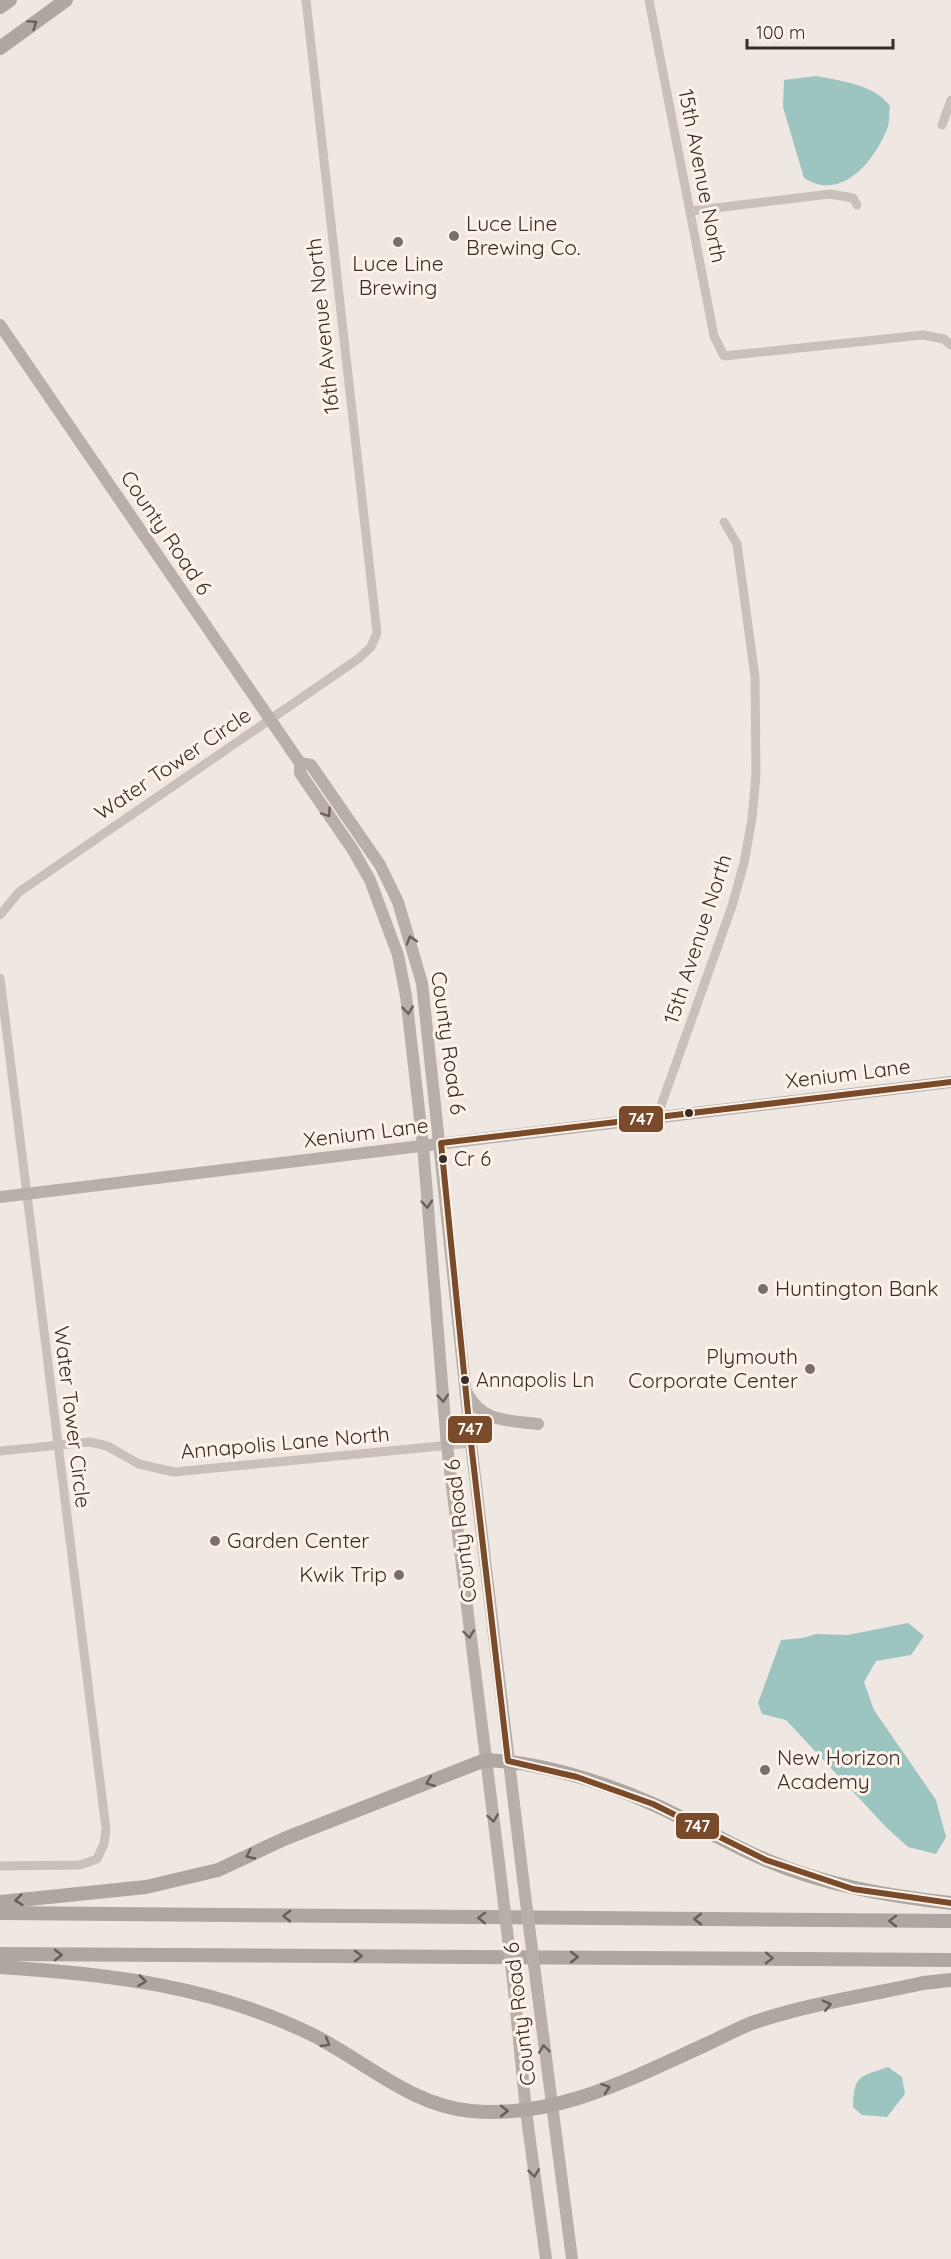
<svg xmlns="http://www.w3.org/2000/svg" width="951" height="2259" font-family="Quicksand,sans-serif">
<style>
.water{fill:#9cc4c0}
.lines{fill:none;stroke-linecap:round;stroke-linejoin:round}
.minor{stroke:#c9c0bb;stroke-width:9}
.major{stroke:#b8aeaa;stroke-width:12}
.highway{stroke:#aea7a1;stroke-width:14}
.major-bridge{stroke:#b8aeaa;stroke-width:12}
.bus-1-casing{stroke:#fcf2ea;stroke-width:10}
.bus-1{stroke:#7a4b2a;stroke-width:6}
.oneway{stroke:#685d58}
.oneway2{stroke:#6c605c}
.poi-dot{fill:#796e69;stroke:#fcf2ea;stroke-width:2}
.bus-dot{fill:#3a2c28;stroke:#fcf2ea;stroke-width:2}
.labels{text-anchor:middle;stroke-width:6;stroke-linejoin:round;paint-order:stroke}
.bus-label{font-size:20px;fill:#3a2c28;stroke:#fcf2ea;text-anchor:start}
.street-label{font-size:21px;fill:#3a2c28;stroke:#fcf2ea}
.poi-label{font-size:21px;fill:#3a2c28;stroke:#fcf2ea;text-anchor:start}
.line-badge{stroke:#fcf2ea;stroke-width:2}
.badge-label{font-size:16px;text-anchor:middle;font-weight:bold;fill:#fff}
</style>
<rect width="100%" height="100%" fill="#efe8e2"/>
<g class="water">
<path d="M816,76c25,5 58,8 74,30 -1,7 0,16 -3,23 -13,33 -46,73 -83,49l-21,-71 1,-27z"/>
<polygon points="908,1623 924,1636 911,1655 876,1661 864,1682 874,1710 936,1800 946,1837 936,1854 908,1847 887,1828 786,1720 762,1714 758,1703 781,1640 803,1638 816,1634 848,1635"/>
<path d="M888,2067l14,10 3,17 -18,23 -25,-2 -9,-8c1,-33 7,-30 35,-40z"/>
</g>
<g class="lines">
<g class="minor">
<polyline points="649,0 714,336 724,356 923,335 944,339 951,345"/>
<polyline points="942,125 951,100"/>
<polyline points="691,211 830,194 853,198 857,205"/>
<polyline points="0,915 19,892 358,659 371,647 377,633 306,0"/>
<polyline points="0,978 106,1829 104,1844 97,1859 80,1865 0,1866"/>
<polyline points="657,1117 732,906 744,863 752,819 756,775 755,677 737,544 724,522"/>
<polyline points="0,1451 90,1442 107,1446 139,1464 174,1472 471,1443"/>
</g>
<g class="major">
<polyline points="0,325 300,763 300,773 353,850 370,880 398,955 406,996 423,1145 447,1446 501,1879"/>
<polyline points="300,763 311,765 380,865 398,902 422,983 471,1443 523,1879"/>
<polyline points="0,1197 951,1082"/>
<path d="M467,1393c16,30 41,27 71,31"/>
<polyline points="537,1988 572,2259"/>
<polyline points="514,1990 526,2111 546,2259"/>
</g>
<g class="highway">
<polyline points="0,7 10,0"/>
<polyline points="0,48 66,0"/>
<path d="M0,1902l146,-15 72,-17 66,-31 201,-79c56,2 119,22 170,45 38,17 73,39 111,55 58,25 122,36 185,43"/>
<polyline points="0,1913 951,1921"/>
<polyline points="0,1954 951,1960"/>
<path d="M0,1967c110,7 213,19 313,68 51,26 99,71 158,76 85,8 161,-33 236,-67 18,-8 36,-19 54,-24 52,-17 109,-25 162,-37l28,-3"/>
</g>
<g class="major-bridge">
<polyline points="501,1879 514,1990"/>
<polyline points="523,1879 537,1988"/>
</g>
<g class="bus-1-casing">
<polyline id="bus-1" points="951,1082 441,1143 471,1443 508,1761 577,1777 653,1804 766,1860 853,1889 951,1903"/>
</g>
<use href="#bus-1" class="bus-1"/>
</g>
<defs><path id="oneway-chevron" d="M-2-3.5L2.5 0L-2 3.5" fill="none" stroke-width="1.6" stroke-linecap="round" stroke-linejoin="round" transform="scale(1.5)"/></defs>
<g class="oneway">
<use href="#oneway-chevron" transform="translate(33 24) rotate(-34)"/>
<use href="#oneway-chevron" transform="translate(430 1782) rotate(159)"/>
<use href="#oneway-chevron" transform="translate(250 1855) rotate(155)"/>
<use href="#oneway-chevron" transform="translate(19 1900) rotate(174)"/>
<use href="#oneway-chevron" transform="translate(287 1916) rotate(-179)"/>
<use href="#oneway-chevron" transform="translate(482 1918) rotate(-180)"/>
<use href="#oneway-chevron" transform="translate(698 1919) rotate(-180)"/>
<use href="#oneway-chevron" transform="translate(893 1921) rotate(-180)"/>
<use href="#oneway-chevron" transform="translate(58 1955)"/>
<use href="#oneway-chevron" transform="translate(358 1956)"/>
<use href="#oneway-chevron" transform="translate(574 1957)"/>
<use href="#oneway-chevron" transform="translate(769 1958) rotate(1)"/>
<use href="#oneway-chevron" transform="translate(142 1981) rotate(7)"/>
<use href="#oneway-chevron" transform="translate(827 2005) rotate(-13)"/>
<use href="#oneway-chevron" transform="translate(326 2043) rotate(30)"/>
<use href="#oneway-chevron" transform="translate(606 2088) rotate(-19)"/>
<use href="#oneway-chevron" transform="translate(504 2111)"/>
</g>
<g class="oneway2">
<use href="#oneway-chevron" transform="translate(327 813) rotate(56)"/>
<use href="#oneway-chevron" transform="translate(411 940) rotate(-107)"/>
<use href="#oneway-chevron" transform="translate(408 1010) rotate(84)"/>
<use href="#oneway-chevron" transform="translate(427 1204) rotate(85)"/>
<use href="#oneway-chevron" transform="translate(443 1398) rotate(85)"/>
<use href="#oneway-chevron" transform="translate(469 1634) rotate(83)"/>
<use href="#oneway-chevron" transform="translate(493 1818) rotate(82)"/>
<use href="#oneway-chevron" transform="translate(544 2049) rotate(-97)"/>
<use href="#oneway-chevron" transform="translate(534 2173) rotate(83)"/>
</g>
<g class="poi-dot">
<circle cx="454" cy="236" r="6"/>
<circle cx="398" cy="242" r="6"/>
<circle cx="763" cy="1289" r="6"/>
<circle cx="810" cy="1369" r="6"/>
<circle cx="215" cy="1541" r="6"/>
<circle cx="399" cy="1575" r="6"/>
<circle cx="765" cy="1770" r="6"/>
</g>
<g class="bus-dot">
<circle cx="689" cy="1113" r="5"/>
<circle cx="443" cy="1159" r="5"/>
<circle cx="465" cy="1380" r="5"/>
</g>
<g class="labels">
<g class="bus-label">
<text x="454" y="1166">Cr 6</text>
<text x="476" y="1387">Annapolis Ln</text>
</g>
<g class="street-label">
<text transform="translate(702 176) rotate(79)" y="7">15th Avenue North</text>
<text transform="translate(323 326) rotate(-96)" y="7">16th Avenue North</text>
<text transform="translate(166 533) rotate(56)" y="7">County Road 6</text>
<text transform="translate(173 764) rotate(-34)" y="7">Water Tower Circle</text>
<text transform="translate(698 939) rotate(-72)" y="7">15th Avenue North</text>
<text transform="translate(448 1043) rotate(82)" y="7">County Road 6</text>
<text transform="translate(848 1074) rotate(-7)" y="7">Xenium Lane</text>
<text transform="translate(366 1133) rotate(-7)" y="7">Xenium Lane</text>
<text transform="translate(72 1417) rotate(83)" y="7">Water Tower Circle</text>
<text transform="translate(285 1443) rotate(-5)" y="7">Annapolis Lane North</text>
<text transform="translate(461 1531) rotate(-97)" y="7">County Road 6</text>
<text transform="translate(520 2014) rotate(-97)" y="7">County Road 6</text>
</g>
<g class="poi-label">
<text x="466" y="231">Luce Line<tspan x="466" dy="24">Brewing Co.</tspan></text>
<text x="398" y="271" text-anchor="middle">Luce Line<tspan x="398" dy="24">Brewing</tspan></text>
<text x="775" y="1296">Huntington Bank</text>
<text x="798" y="1364" text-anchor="end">Plymouth<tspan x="798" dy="24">Corporate Center</tspan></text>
<text x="227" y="1548">Garden Center</text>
<text x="387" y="1582" text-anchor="end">Kwik Trip</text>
<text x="777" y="1765">New Horizon<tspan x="777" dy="24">Academy</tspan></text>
</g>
</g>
<g class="line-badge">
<rect x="618" y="1105" width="46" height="28" rx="6" fill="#7a4b2a"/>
<rect x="447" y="1415" width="46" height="29" rx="6" fill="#7a4b2a"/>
<rect x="675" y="1812" width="45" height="28" rx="6" fill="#7a4b2a"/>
</g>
<g class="badge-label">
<text x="641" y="1125">747</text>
<text x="470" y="1435">747</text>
<text x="697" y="1832">747</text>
</g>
<path d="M747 39v9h146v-9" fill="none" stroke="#3a2c28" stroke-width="3"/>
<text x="756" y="39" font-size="18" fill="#3a2c28" stroke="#fcf2ea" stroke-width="4.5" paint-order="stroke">100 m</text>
</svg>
